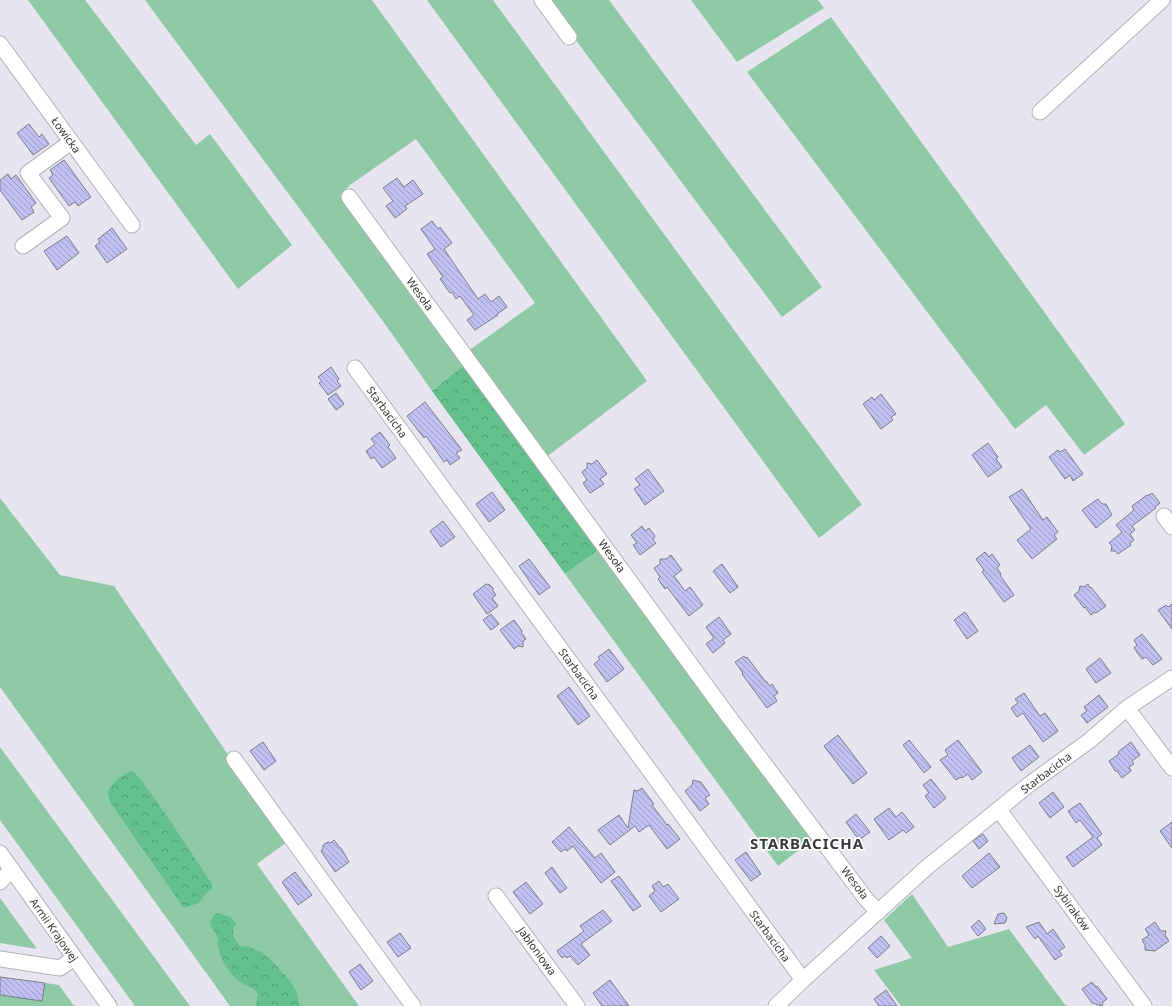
<svg xmlns="http://www.w3.org/2000/svg" width="1172" height="1006" font-family="'Noto Sans',sans-serif">
<style>
.green{fill:#8ecaa6}
.forest{fill:url(#forest-crowns)}
.building{fill:url(#building-back-hatch);stroke:#7c7c86}
.lines{fill:none;stroke-linecap:round;stroke-linejoin:round}
.minor-casing{stroke:#b4b0b9;stroke-width:17}
.minor{stroke:#fff;stroke-width:15}
.labels{text-anchor:middle;stroke-width:3.5;stroke-linejoin:round;paint-order:stroke}
.street-label{font-size:11px;fill:#39373b;stroke:#fff}
.district-label{font-size:15px;font-weight:bold;letter-spacing:1px;fill:#39373b;stroke:#fff}
</style>
<defs>
<pattern id="forest-crowns" width="20" height="18" patternUnits="userSpaceOnUse"><rect width="20" height="18" fill="#63bf8c"/><path d="M2 6a3 3 0 1 1 6 0M12 15a3 3 0 1 1 6 0" fill="none" stroke="#539c74"/></pattern>
<pattern id="building-back-hatch" width="6" height="6" patternUnits="userSpaceOnUse"><rect width="6" height="6" fill="#c0c0f2"/><path d="M-1 5l2 2M0 0l6 6M5-1l2 2" fill="none" stroke="#9d9dc5"/></pattern>
</defs>
<rect width="100%" height="100%" fill="#e9e5f0"/>
<g class="green">
<polygon points="28,0 85,0 196,145 210,134 292,245 238,289"/>
<polygon points="145,0 372,0 647,381 545,458 468,351 535,303 416,139 350,185 341,194 464,365 432,391 385,324"/>
<polygon points="427,0 493,0 862,505 860,506 819,538"/>
<polygon points="546,0 609,0 822,287 782,317"/>
<polygon points="691,0 818,0 824,8 737,62"/>
<polygon points="831,17 1125,424 1084,455 1046,405 1015,429 747,72"/>
<polygon points="0,498 60,575 114,586 287,842 257,864 359,1006 230,1006 0,687"/>
<polygon points="600,549 812,840 778,866 565,574"/>
<polygon points="0,747 190,1006 135,1006 0,820"/>
<polygon points="912,894 948,947 1009,929 1066,1006 901,1006 874,970 912,958 884,920"/>
<polygon points="0,898 37,949 0,943"/>
<polygon points="45,983 59,985 74,1006 0,1006 0,995"/>
</g>
<g class="forest">
<polygon points="464,365 600,549 565,574 432,391"/>
<path d="M132,771c9,3 70,98 80,113v5l-6,4 -7,10 -13,4h-3l-73,-105 -2,-10c5,-11 13,-17 24,-21z"/>
<path d="M219,913c7,3 14,3 17,12l-3,4 1,9 6,8 9,1 14,6 10,9 17,19 7,12 2,13h-43l2,-12c-6,-9 -16,-9 -23,-16 -8,-9 -16,-21 -17,-33 -1,-1 0,-5 0,-6 -2,-7 -7,-10 -8,-17l5,-8z"/>
</g>
<g class="building">
<polygon points="29,124 39,137 42,134 49,144 33,155 17,133"/>
<polygon points="64,160 91,197 78,206 75,202 69,206 49,178 53,175 50,170"/>
<polygon points="8,174 11,179 16,175 36,203 31,207 34,212 22,220 0,190 0,180"/>
<polygon points="397,178 404,187 413,180 423,194 405,206 407,209 395,218 386,206 393,201 383,188"/>
<polygon points="432,221 438,229 440,227 452,243 444,249 478,299 485,294 491,302 499,296 507,307 497,314 498,315 475,330 467,320 474,315 460,296 456,299 452,292 450,293 440,279 443,277 427,254 435,249 421,229"/>
<polygon points="112,228 127,249 107,263 95,246 100,242 98,239"/>
<polygon points="67,236 79,253 57,270 44,251"/>
<polygon points="331,367 339,379 337,381 341,386 328,395 319,383 322,381 318,377"/>
<polygon points="336,393 344,404 336,410 328,399"/>
<polygon points="881,394 896,414 891,417 893,420 881,429 863,404 872,397 874,400"/>
<polygon points="425,402 462,450 456,453 460,458 450,465 447,460 444,462 426,436 424,438 407,416"/>
<polygon points="380,432 390,445 388,447 396,458 382,468 374,457 371,459 366,451 375,444 371,439"/>
<polygon points="988,443 998,457 996,459 1002,467 988,477 972,455"/>
<polygon points="1065,449 1083,474 1073,481 1070,475 1065,479 1049,457 1058,450 1060,452"/>
<polygon points="597,460 607,474 600,479 604,484 590,493 583,483 587,480 582,472 587,468 587,463 592,464"/>
<polygon points="648,469 664,491 645,505 634,489 640,485 635,479"/>
<polygon points="1022,489 1043,520 1047,517 1058,532 1054,535 1057,539 1032,559 1017,540 1031,529 1009,497"/>
<polygon points="492,492 505,510 489,522 476,504"/>
<polygon points="1152,493 1160,503 1155,507 1156,508 1132,526 1135,530 1130,534 1134,540 1130,543 1131,545 1118,554 1115,551 1111,551 1112,546 1109,543 1122,532 1116,525 1134,510 1132,506 1147,495 1147,496"/>
<polygon points="1098,499 1102,504 1106,504 1112,515 1096,528 1082,510"/>
<polygon points="443,521 455,537 441,547 430,531"/>
<polygon points="642,526 645,531 649,528 655,536 653,540 656,543 640,555 633,545 637,543 631,535"/>
<polygon points="985,552 989,557 992,554 1000,565 997,568 1001,574 1000,575 1014,595 1004,602 982,572 984,570 976,559"/>
<polygon points="671,555 682,570 674,576 685,591 690,587 703,605 689,616 667,587 665,589 658,579 660,577 654,568 660,564 660,559 666,559"/>
<polygon points="529,559 550,587 539,595 519,566"/>
<polygon points="722,564 738,587 730,593 713,571"/>
<polygon points="486,584 490,585 493,588 493,591 496,595 492,598 498,606 487,614 473,594"/>
<polygon points="1088,584 1090,588 1091,587 1106,606 1096,613 1095,612 1091,615 1085,607 1084,608 1074,595 1079,591 1080,586 1084,587"/>
<polygon points="1172,604 1172,629 1158,610 1166,605 1168,607"/>
<polygon points="965,612 978,631 967,639 954,620"/>
<polygon points="491,614 499,624 491,630 483,620"/>
<polygon points="719,617 731,634 723,640 725,643 713,653 706,644 714,638 706,627"/>
<polygon points="514,620 522,631 521,632 526,639 523,641 523,647 518,646 514,649 500,630"/>
<polygon points="1142,634 1162,659 1153,665 1146,657 1142,659 1134,648 1137,645 1134,640"/>
<polygon points="609,649 624,669 607,682 594,664 600,659 598,657"/>
<polygon points="744,656 746,658 747,657 765,681 766,681 770,686 772,684 778,693 774,696 777,701 767,708 742,674 743,673 735,662"/>
<polygon points="1100,658 1111,673 1096,683 1086,669"/>
<polygon points="569,687 590,716 578,725 557,696"/>
<polygon points="1024,693 1040,716 1045,713 1058,731 1043,742 1023,713 1017,717 1011,708 1018,703 1015,699"/>
<polygon points="1099,695 1108,707 1087,723 1081,715 1087,711 1084,707"/>
<polygon points="838,735 867,773 853,784 824,746"/>
<polygon points="909,740 931,767 924,773 903,745"/>
<polygon points="958,740 982,772 972,780 968,774 962,778 961,777 956,780 940,760 948,755 945,750"/>
<polygon points="263,742 276,761 264,770 250,751"/>
<polygon points="1131,742 1140,755 1132,761 1134,764 1129,767 1131,771 1122,778 1117,771 1115,771 1109,761 1119,754 1118,752"/>
<polygon points="1030,745 1039,757 1021,771 1012,758"/>
<polygon points="931,779 946,798 934,808 925,796 929,793 923,785"/>
<polygon points="693,780 701,782 710,795 705,798 709,804 700,811 685,791 692,785"/>
<polygon points="642,788 654,804 652,805 667,825 668,824 680,839 667,849 649,825 639,832 635,826 610,845 598,830 619,815 628,828 634,790 638,791"/>
<polygon points="1053,792 1064,807 1050,818 1039,803"/>
<polygon points="1080,803 1102,834 1097,838 1102,845 1073,867 1066,857 1093,837 1080,820 1076,823 1068,811"/>
<polygon points="889,808 896,817 902,812 914,827 906,833 903,830 889,840 874,819"/>
<polygon points="856,814 870,832 859,840 846,822"/>
<polygon points="1172,822 1172,848 1160,831"/>
<polygon points="569,827 595,858 601,853 615,872 601,883 573,846 567,851 565,849 561,852 552,842"/>
<polygon points="983,834 988,841 979,849 973,841"/>
<polygon points="334,840 340,848 341,848 349,862 335,872 321,851 323,848 323,845 328,842 331,843"/>
<polygon points="746,852 761,874 751,881 735,860"/>
<polygon points="989,853 1000,867 972,888 962,876"/>
<polygon points="552,867 567,888 560,893 545,873"/>
<polygon points="295,872 312,895 298,905 282,882"/>
<polygon points="619,876 641,906 633,911 611,881"/>
<polygon points="659,881 663,887 668,884 679,899 661,912 649,896 655,891 652,886"/>
<polygon points="526,882 543,904 530,914 513,892"/>
<polygon points="603,910 612,921 581,944 590,955 578,965 570,956 567,958 565,956 562,958 557,951 584,931 580,926"/>
<polygon points="1004,913 1007,918 1005,923 994,924 998,914"/>
<polygon points="979,920 986,929 978,936 971,927"/>
<polygon points="1039,922 1047,934 1053,929 1065,947 1059,951 1062,955 1055,960 1038,936 1035,939 1026,927"/>
<polygon points="1155,922 1161,931 1166,931 1165,935 1169,941 1155,951 1145,950 1145,945 1142,940 1149,935 1145,929"/>
<polygon points="400,933 411,948 398,957 387,942"/>
<polygon points="881,936 890,946 877,958 868,948"/>
<polygon points="360,964 373,981 361,990 349,972"/>
<polygon points="0,977 45,983 42,1001 0,995"/>
<polygon points="610,980 629,1006 602,1006 593,993"/>
<polygon points="1092,982 1096,987 1097,986 1107,999 1103,1002 1102,1006 1092,1003 1082,989"/>
<polygon points="886,990 897,1006 879,1006 874,999"/>
</g>
<g class="lines">
<g class="minor-casing">
<g id="minor">
<polyline points="542,0 569,37"/>
<polyline points="0,44 132,225"/>
<polyline points="1040,112 1162,0"/>
<polyline points="349,197 726,713 866,899 878,912"/>
<polyline points="23,246 62,218 28,173 71,142"/>
<polyline points="355,368 803,980"/>
<polyline points="1164,516 1172,527"/>
<polyline points="1127,708 1172,768"/>
<polyline points="234,759 413,1006"/>
<polyline points="999,810 1144,1006"/>
<polyline points="0,853 109,1006"/>
<polyline points="0,882 12,869"/>
<polyline points="496,896 577,1006"/>
<polyline points="0,959 60,968 74,958"/>
<polyline points="776,1006 803,980 926,868 1031,783 1089,741 1127,708 1172,678"/>
</g>
</g>
<use href="#minor" class="minor"/>
</g>
<g class="labels">
<g class="street-label">
<text transform="translate(66 135) rotate(54)" y="4">Łowicka</text>
<text transform="translate(420 294) rotate(54)" y="4">Wesoła</text>
<text transform="translate(387 412) rotate(54)" y="4">Starbacicha</text>
<text transform="translate(612 556) rotate(54)" y="4">Wesoła</text>
<text transform="translate(579 674) rotate(54)" y="4">Starbacicha</text>
<text transform="translate(1046 773) rotate(-37)" y="4">Starbacicha</text>
<text transform="translate(855 883) rotate(53)" y="4">Wesoła</text>
<text transform="translate(1072 908) rotate(54)" y="4">Sybiraków</text>
<text transform="translate(54 930) rotate(55)" y="4">Armii Krajowej</text>
<text transform="translate(770 936) rotate(54)" y="4">Starbacicha</text>
<text transform="translate(537 951) rotate(54)" y="4">Jabłoniowa</text>
</g>
<g class="district-label">
<text x="807" y="849">STARBACICHA</text>
</g>
</g>
</svg>
